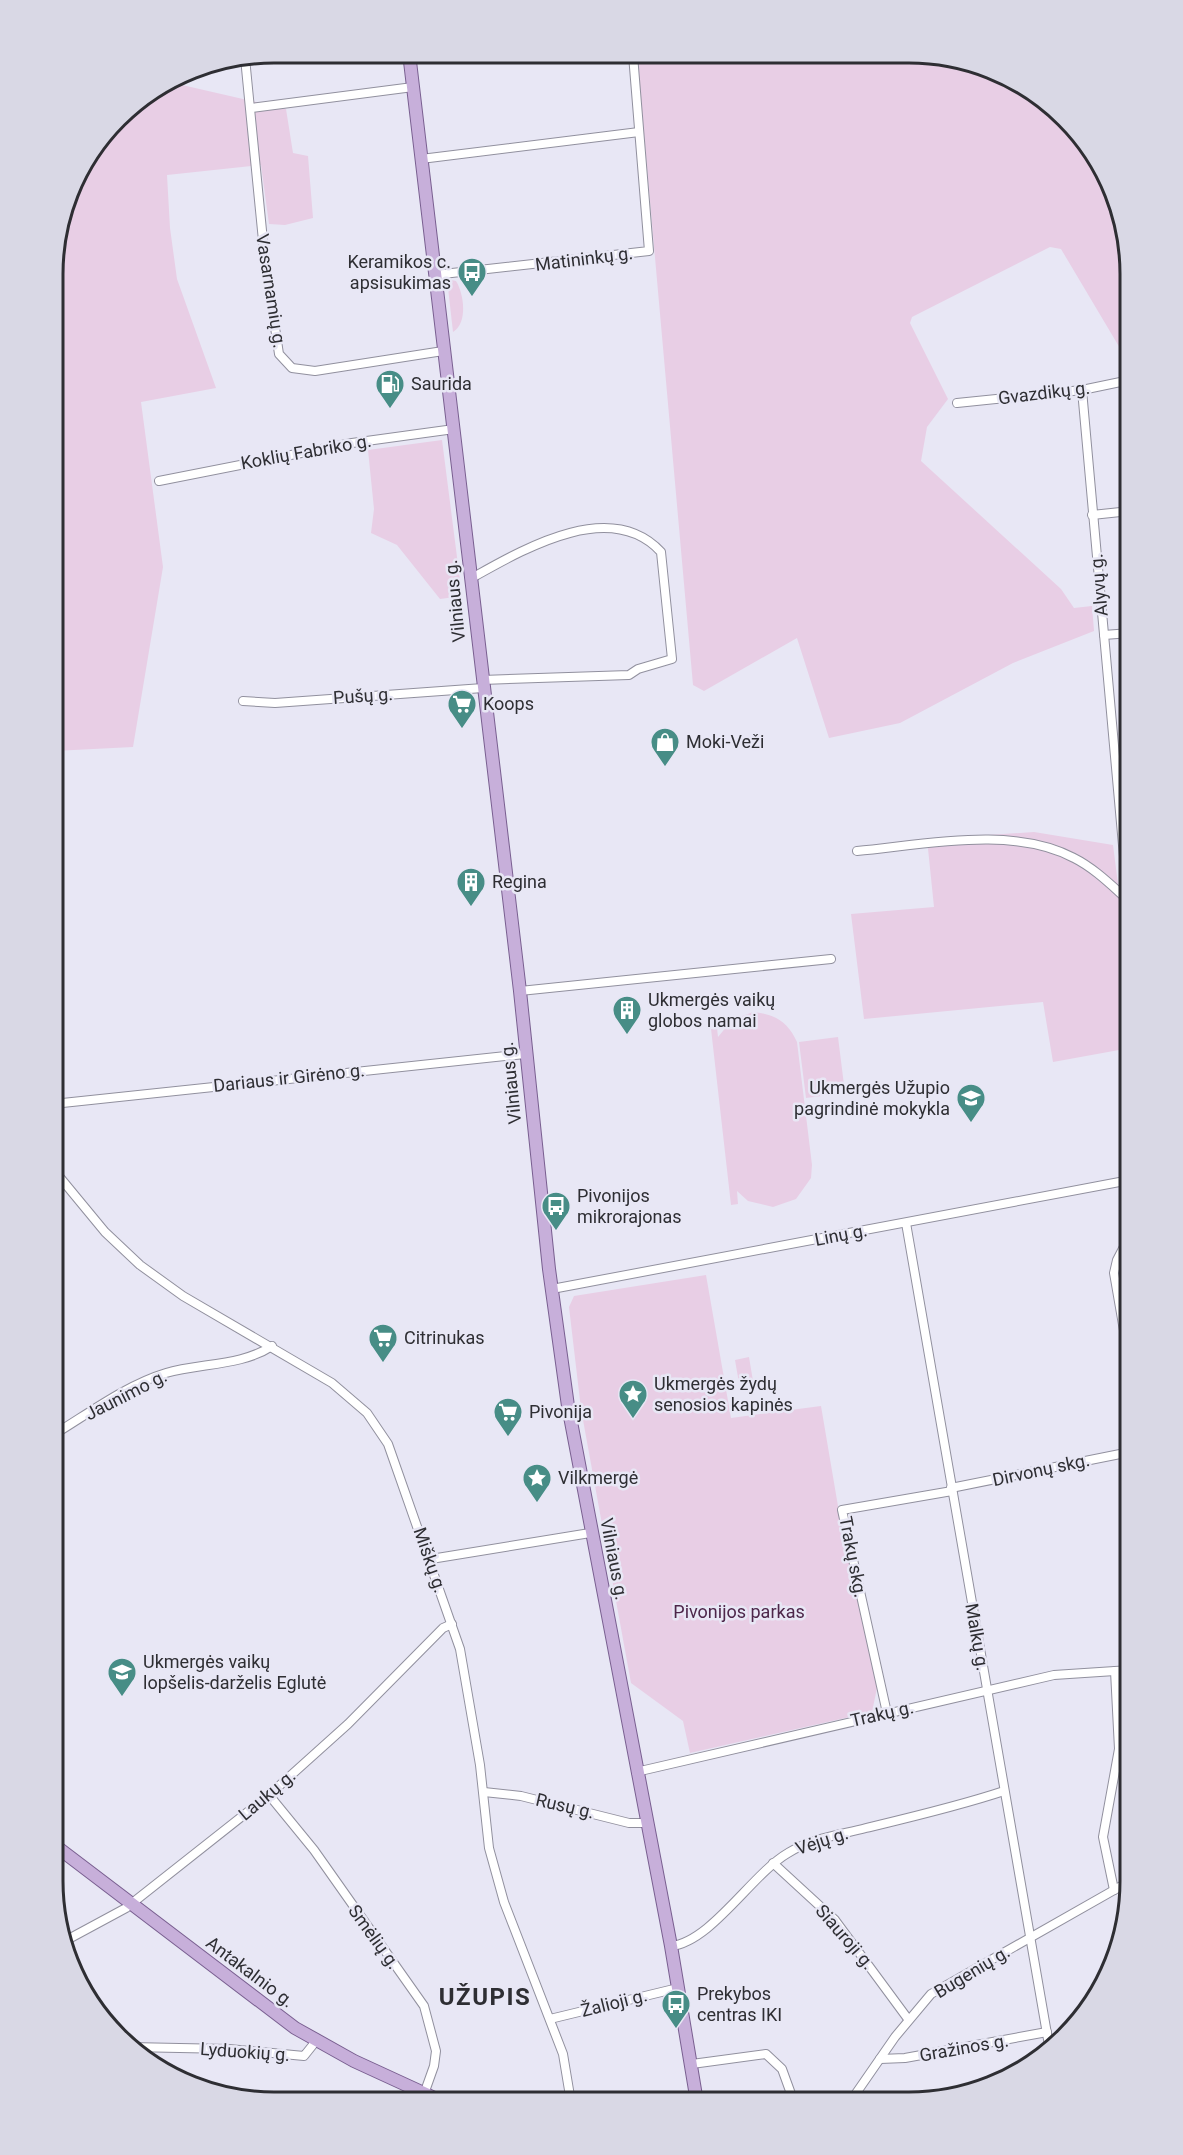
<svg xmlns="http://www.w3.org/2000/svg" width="1183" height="2155" font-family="Roboto,sans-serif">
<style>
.green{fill:#e8cee5}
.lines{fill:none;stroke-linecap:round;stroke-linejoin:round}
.street-casing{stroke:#91909e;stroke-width:10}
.primary-casing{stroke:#795f90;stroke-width:14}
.street{stroke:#fff;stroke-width:8}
.primary{stroke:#c7afda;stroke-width:12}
.labels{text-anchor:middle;stroke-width:5;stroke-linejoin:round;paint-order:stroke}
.street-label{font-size:18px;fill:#2e2e33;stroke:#e8e7f5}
.poi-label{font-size:18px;fill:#2e2e33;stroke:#e8e7f5;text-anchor:start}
.park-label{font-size:18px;fill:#4d264a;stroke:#e8e7f5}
.district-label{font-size:24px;font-weight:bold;letter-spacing:1.5px;fill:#2e2e33;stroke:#e8e7f5}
.rim{fill:none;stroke:#2e2e33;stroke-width:3}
</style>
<rect width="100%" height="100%" fill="#e8e7f5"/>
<g class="green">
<polygon points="420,53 421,53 512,54 422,64"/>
<polygon points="637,55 952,57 1006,75 1055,107 1093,151 1119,203 1130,274 1130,365 1061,249 1050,247 912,317 910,323 948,399 927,427 921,461 1061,589 1074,608 1092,606 1094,631 1013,663 900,723 829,738 797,638 704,691 693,685"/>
<polygon points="169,82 286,109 293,153 308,156 313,218 285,225 269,224 261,165 167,175 170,228 177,279 216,388 141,402 163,567 133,747 54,751 54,246 76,176 128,108"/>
<path d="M447,279l9,2c8,13 12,42 -3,51z"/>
<polygon points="442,440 462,596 440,599 397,545 371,533 374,509 368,450"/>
<polygon points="1034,832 1113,845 1130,978 1130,1048 1053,1062 1043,1002 864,1019 851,914 934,907 927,839"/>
<path d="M753,1012c22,2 35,10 44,30l15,123 -1,13 -15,21 -23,8 -25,-6 -11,-10 1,13 -7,1 -21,-185 6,-1 2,18 14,-17z"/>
<polygon points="838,1037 845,1093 806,1098 799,1042"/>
<polygon points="706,1275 731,1418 821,1406 839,1512 877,1688 872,1712 690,1753 683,1721 631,1683 581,1409 569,1307 574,1296"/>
<polygon points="749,1357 753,1381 739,1383 735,1360"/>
</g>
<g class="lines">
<g class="street-casing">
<g id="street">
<polyline points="245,58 265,261 279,354 292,368 315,371 443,351"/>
<polyline points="251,108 413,87"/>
<polyline points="421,159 639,132"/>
<polyline points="434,275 649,251 633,55"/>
<polyline points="1082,390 1130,923"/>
<polyline points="957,403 1082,390 1130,380"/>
<polyline points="159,481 352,443 454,429"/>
<polyline points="1092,515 1130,511"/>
<path d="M470,579c52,-29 140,-82 191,-27l11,107 -34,10 -9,6 -147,5"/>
<polyline points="1104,635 1130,633"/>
<polyline points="243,701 275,703 483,688"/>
<path d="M857,851c66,-6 156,-26 217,7 20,10 37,27 54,42"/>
<polyline points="520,991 831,959"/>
<polyline points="53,1104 525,1054"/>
<polyline points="53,1169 105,1232 140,1265 183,1296 332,1383 367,1413 388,1444 460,1649 480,1765 489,1848 504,1902 563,2054 571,2102"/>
<polyline points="906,1223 1050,2051"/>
<polyline points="552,1289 1130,1180"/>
<polyline points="1130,1365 1114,1273 1117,1260 1130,1235"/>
<path d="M53,1435c35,-21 73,-50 113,-62 34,-10 76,-7 106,-27"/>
<polyline points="951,1488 1130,1452"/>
<polyline points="431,1559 590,1533"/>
<polyline points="887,1713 842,1510 952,1491"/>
<polyline points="636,1772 1054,1675 1130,1670"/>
<polyline points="484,1792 521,1796 629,1823 646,1823"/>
<polyline points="269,1795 314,1850 424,2006 436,2051 434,2066 424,2094"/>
<polyline points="773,1863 835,1920 908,2019"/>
<polyline points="1114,1890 1103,1837 1119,1749 1115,1671"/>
<polyline points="63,1942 126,1908 269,1795 348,1724 443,1628 452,1624"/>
<path d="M671,1946c40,-4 81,-72 117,-93 24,-15 51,-18 78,-25 46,-11 93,-22 138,-37"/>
<polyline points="550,2019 678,1988"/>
<polyline points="130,2047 229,2049 304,2056 316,2041"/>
<polyline points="880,2059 905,2058 1047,2032"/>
<polyline points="692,2064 766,2054 782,2069 794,2102"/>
<polyline points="850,2102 895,2037 931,1994 1130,1881"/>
</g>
</g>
<g class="primary-casing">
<g id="primary">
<polyline points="409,53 520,991 549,1269 568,1406 671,1946 697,2102"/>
<polyline points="53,1844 295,2028 354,2061 441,2101"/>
</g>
</g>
<use href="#street" class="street"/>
<use href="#primary" class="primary"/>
</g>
<defs>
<g id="bus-pin" transform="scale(1.5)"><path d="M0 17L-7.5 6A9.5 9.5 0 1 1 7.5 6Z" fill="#478d86" stroke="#e8e7f5"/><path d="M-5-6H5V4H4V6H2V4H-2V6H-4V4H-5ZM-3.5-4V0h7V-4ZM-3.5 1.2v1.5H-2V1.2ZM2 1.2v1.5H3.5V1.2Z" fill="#fff"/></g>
<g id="fuel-pin" transform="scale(1.5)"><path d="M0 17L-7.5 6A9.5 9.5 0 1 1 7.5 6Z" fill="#478d86" stroke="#e8e7f5"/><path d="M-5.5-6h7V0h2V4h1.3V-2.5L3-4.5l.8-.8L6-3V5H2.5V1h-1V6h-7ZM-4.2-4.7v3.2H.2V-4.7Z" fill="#fff"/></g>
<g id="supermarket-pin" transform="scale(1.5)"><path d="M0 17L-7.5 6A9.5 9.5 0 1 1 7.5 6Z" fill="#478d86" stroke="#e8e7f5"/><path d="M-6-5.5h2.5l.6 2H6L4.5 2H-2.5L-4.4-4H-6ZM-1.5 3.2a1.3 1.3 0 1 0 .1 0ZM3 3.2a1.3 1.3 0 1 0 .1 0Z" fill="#fff"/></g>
<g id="shop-pin" transform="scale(1.5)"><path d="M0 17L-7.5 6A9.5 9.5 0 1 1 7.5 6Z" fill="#478d86" stroke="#e8e7f5"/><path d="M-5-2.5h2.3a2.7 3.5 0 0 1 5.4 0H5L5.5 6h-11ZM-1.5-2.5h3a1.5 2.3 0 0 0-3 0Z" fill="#fff"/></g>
<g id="building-pin" transform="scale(1.5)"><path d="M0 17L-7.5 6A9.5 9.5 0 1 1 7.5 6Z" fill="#478d86" stroke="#e8e7f5"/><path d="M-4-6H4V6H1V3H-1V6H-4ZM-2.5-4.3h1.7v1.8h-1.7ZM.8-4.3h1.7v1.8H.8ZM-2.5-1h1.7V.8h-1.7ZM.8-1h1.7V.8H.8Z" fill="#fff"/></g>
<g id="school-pin" transform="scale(1.5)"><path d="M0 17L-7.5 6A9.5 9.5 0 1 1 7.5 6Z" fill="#478d86" stroke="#e8e7f5"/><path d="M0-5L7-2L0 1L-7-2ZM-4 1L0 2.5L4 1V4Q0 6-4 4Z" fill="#fff"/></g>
<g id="sight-pin" transform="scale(1.5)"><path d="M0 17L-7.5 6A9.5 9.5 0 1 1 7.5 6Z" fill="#478d86" stroke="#e8e7f5"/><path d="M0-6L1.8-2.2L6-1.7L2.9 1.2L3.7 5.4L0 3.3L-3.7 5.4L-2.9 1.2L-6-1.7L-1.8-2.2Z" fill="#fff"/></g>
</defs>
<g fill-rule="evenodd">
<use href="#bus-pin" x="472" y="272"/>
<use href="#fuel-pin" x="390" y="384"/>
<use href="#supermarket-pin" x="462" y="704"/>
<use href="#shop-pin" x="665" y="742"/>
<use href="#building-pin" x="471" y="882"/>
<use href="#building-pin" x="627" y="1010"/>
<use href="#school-pin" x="971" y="1098"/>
<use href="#bus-pin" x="556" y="1206"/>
<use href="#supermarket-pin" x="383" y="1338"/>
<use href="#sight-pin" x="633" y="1394"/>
<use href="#supermarket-pin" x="508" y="1412"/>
<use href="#sight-pin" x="537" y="1478"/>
<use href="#school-pin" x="122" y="1672"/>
<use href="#bus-pin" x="676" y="2004"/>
</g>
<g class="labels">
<g class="street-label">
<text transform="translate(584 259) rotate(-7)" y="6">Matininkų g.</text>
<text transform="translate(271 291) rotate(81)" y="6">Vasarnamių g.</text>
<text transform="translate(1044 393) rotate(-7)" y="6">Gvazdikų g.</text>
<text transform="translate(306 452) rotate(-10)" y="6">Koklių Fabriko g.</text>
<text transform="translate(1099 585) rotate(-95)" y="6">Alyvų g.</text>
<text transform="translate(455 601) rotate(-96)" y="6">Vilniaus g.</text>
<text transform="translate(363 696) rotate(-4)" y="6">Pušų g.</text>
<text transform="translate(289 1078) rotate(-6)" y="6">Dariaus ir Girėno g.</text>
<text transform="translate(511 1083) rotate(-96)" y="6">Vilniaus g.</text>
<text transform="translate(841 1235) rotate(-11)" y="6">Linų g.</text>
<text transform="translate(126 1395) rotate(-27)" y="6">Jaunimo g.</text>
<text transform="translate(1041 1470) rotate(-12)" y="6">Dirvonų skg.</text>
<text transform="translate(853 1557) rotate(79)" y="6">Trakų skg.</text>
<text transform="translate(614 1559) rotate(79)" y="6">Vilniaus g.</text>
<text transform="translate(430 1560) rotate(71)" y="6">Miškų g.</text>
<text transform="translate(977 1637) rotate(80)" y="6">Malkų g.</text>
<text transform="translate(882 1714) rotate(-13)" y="6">Trakų g.</text>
<text transform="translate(267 1795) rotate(-40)" y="6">Laukų g.</text>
<text transform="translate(565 1806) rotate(13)" y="6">Rusų g.</text>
<text transform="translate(822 1841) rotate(-18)" y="6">Vėjų g.</text>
<text transform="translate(374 1937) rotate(54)" y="6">Smėlių g.</text>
<text transform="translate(845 1937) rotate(49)" y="6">Siauroji g.</text>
<text transform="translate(250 1972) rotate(37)" y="6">Antakalnio g.</text>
<text transform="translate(972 1972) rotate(-31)" y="6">Bugenių g.</text>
<text transform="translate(614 2003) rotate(-14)" y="6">Žalioji g.</text>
<text transform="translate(964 2048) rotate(-10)" y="6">Gražinos g.</text>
<text transform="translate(245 2052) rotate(4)" y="6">Lyduokių g.</text>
</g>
<g class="poi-label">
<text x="451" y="268" text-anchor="end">Keramikos c.<tspan x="451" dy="21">apsisukimas</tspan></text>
<text x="411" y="390">Saurida</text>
<text x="483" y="710">Koops</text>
<text x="686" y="748">Moki-Veži</text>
<text x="492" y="888">Regina</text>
<text x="648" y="1006">Ukmergės vaikų<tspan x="648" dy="21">globos namai</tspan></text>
<text x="950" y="1094" text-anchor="end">Ukmergės Užupio<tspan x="950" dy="21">pagrindinė mokykla</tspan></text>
<text x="577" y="1202">Pivonijos<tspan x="577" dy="21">mikrorajonas</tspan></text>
<text x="404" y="1344">Citrinukas</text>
<text x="654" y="1390">Ukmergės žydų<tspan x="654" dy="21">senosios kapinės</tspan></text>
<text x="529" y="1418">Pivonija</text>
<text x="558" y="1484">Vilkmergė</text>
<text x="143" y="1668">Ukmergės vaikų<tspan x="143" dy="21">lopšelis-darželis Eglutė</tspan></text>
<text x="697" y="2000">Prekybos<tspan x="697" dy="21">centras IKI</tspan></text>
</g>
<g class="park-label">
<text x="739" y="1618">Pivonijos parkas</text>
</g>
<g class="district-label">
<text x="485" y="2005">UŽUPIS</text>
</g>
</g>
<path d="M0 0H1183V2155H0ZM274 63H909A211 211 0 0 1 1120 274V1881A211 211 0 0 1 909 2092H274A211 211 0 0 1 63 1881V274A211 211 0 0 1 274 63Z" fill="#d9d8e5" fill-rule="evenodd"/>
<path class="rim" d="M274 63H909A211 211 0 0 1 1120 274V1881A211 211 0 0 1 909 2092H274A211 211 0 0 1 63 1881V274A211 211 0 0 1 274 63Z"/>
</svg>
